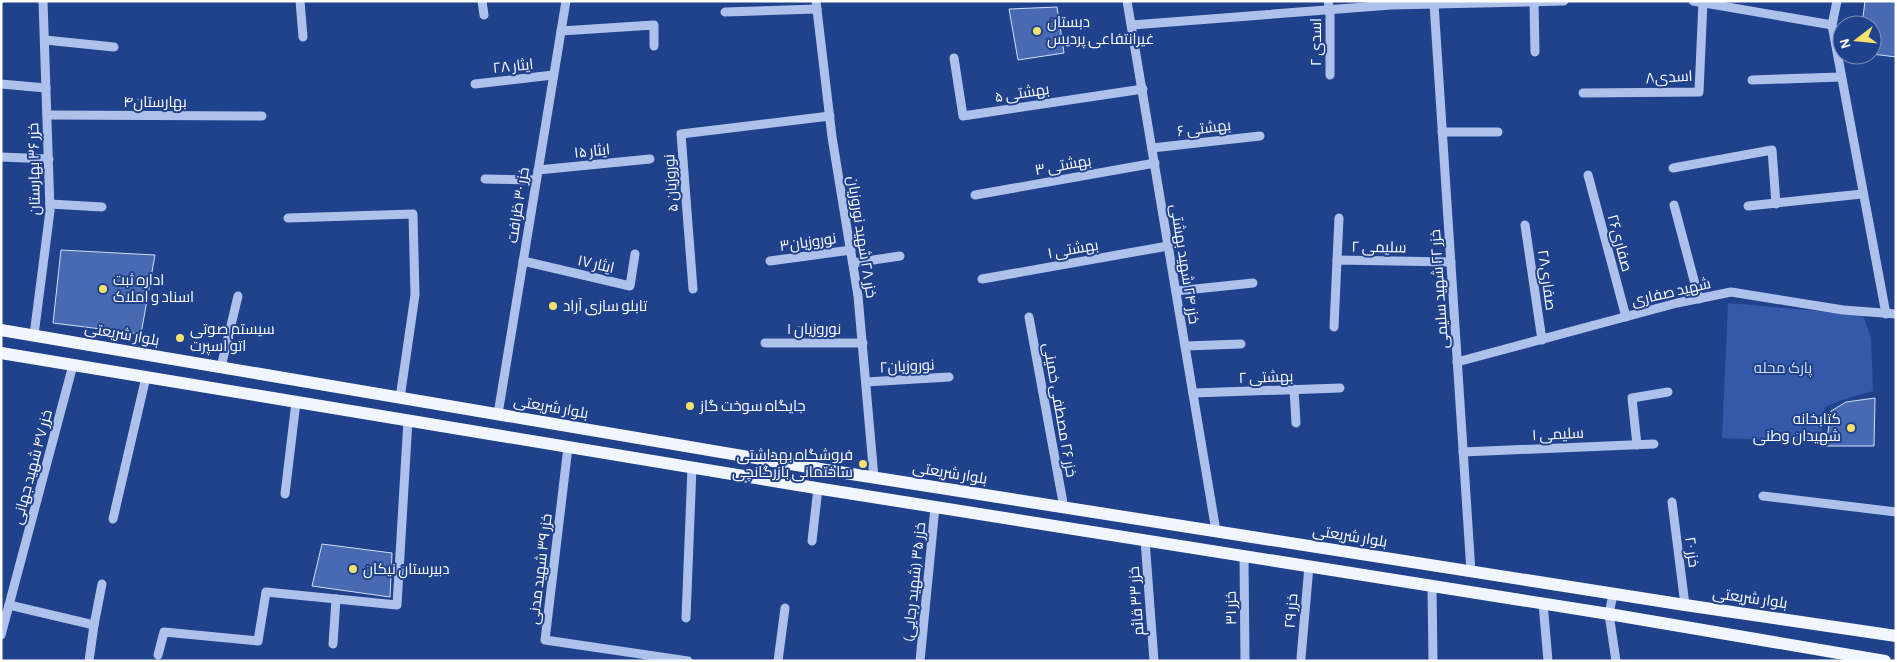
<svg xmlns="http://www.w3.org/2000/svg" width="1897" height="662" font-family="'Alegreya Sans',Cairo,sans-serif">
<style>
.green{fill:#3459a8}
.building{fill:#496ab2;stroke:#d2def8}
.lines{fill:none;stroke-linecap:round;stroke-linejoin:round}
.minor{stroke:#adc1eb;stroke-width:9}
.major{stroke:#f1f5fe;stroke-width:12}
.poi-dot{fill:#f8e26e;stroke:#20418b;stroke-width:2}
.labels{text-anchor:middle;stroke-width:4;stroke-linejoin:round;paint-order:stroke}
.poi-label{font-size:15px;fill:#fff;stroke:#20418b;text-anchor:start}
.street-label{font-size:15px;fill:#fff;stroke:#20418b}
.park-label{font-size:15px;fill:#d2def8;stroke:#20418b}
</style>
<rect width="100%" height="100%" fill="#20418b"/>
<polygon class="green" points="1728,303 1863,315 1871,338 1873,391 1845,399 1825,407 1820,442 1722,438"/>
<g class="building">
<polygon points="1865,1 1896,1 1896,57 1872,54 1872,25 1862,25"/>
<polygon points="1057,7 1064,53 1018,60 1009,9"/>
<polygon points="61,250 155,255 141,334 53,323"/>
<polygon points="1875,398 1874,446 1826,446 1831,411 1846,402"/>
<polygon points="322,544 392,553 390,597 312,586"/>
</g>
<g class="lines">
<g class="minor">
<polyline points="300,1 303,37"/>
<polyline points="482,1 484,15"/>
<polyline points="816,1 832,137 858,296 874,478"/>
<polyline points="1127,1 1216,531"/>
<polyline points="1328,1 1330,10 1330,75"/>
<polyline points="1693,1 1832,25"/>
<polyline points="1837,1 1832,25 1886,314"/>
<polyline points="1534,2 1535,52"/>
<polyline points="1434,4 1471,572"/>
<polyline points="725,12 817,9"/>
<polyline points="1132,25 1391,5 1564,1"/>
<polyline points="561,31 654,25 654,46"/>
<polyline points="45,40 114,47"/>
<polyline points="954,58 963,116 1143,89"/>
<polyline points="1752,80 1841,77"/>
<polyline points="1,84 46,88"/>
<polyline points="475,84 553,75"/>
<polyline points="1583,93 1699,92 1703,1"/>
<polyline points="47,115 262,116"/>
<polyline points="1442,132 1498,132"/>
<polyline points="1152,148 1260,136"/>
<polyline points="1,157 49,159"/>
<polyline points="1673,168 1772,150 1776,204"/>
<polyline points="538,170 650,159"/>
<polyline points="1588,175 1626,317"/>
<polyline points="485,179 536,180"/>
<polyline points="975,195 1155,163"/>
<polyline points="50,204 102,207"/>
<polyline points="1674,205 1699,299"/>
<polyline points="1748,206 1862,194"/>
<polyline points="288,218 413,214 415,295 400,398"/>
<polyline points="1525,225 1542,340"/>
<polyline points="1337,260 1339,218"/>
<polyline points="523,261 630,286 635,254"/>
<polyline points="770,261 851,250"/>
<polyline points="853,263 900,256"/>
<polyline points="982,279 1168,246"/>
<polyline points="693,289 681,134 830,116"/>
<polyline points="1176,291 1253,283"/>
<polyline points="1029,317 1064,508"/>
<polyline points="1334,327 1337,260 1451,262"/>
<polyline points="34,335 50,211 43,1"/>
<polyline points="765,343 863,343"/>
<polyline points="1185,346 1241,344"/>
<polyline points="1457,362 1677,303 1731,292 1843,310 1896,314"/>
<polyline points="221,367 238,296"/>
<polyline points="866,382 949,377"/>
<polyline points="1294,389 1296,423"/>
<polyline points="1193,393 1340,388"/>
<polyline points="498,414 566,1"/>
<polyline points="1637,445 1632,398 1668,392"/>
<polyline points="568,447 545,640 688,661"/>
<polyline points="1463,452 1654,444"/>
<polyline points="285,494 296,402"/>
<polyline points="1763,496 1896,512"/>
<polyline points="1672,502 1685,605"/>
<polyline points="113,519 146,377"/>
<polyline points="1145,540 1154,661"/>
<polyline points="812,541 818,488"/>
<polyline points="1244,556 1245,661"/>
<polyline points="1432,586 1433,661"/>
<polyline points="1613,594 1609,614 1616,661"/>
<polyline points="1543,603 1548,661"/>
<polyline points="9,605 94,625 89,661"/>
<polyline points="686,618 692,467"/>
<polyline points="94,625 102,584"/>
<polyline points="1,635 73,365"/>
<polyline points="333,644 336,599"/>
<polyline points="158,655 164,632 258,641 266,592 397,605 408,420"/>
<polyline points="1301,658 1309,566"/>
<polyline points="778,661 785,608"/>
<polyline points="920,661 935,507"/>
</g>
<g class="major">
<polyline points="1,330 826,470 1685,605 1896,636"/>
<polyline points="1,353 822,489 1609,614 1885,661"/>
</g>
</g>
<g class="poi-dot">
<circle cx="1037" cy="31" r="5"/>
<circle cx="103" cy="289" r="5"/>
<circle cx="553" cy="306" r="5"/>
<circle cx="180" cy="338" r="5"/>
<circle cx="690" cy="406" r="5"/>
<circle cx="1851" cy="428" r="5"/>
<circle cx="863" cy="464" r="5"/>
<circle cx="353" cy="569" r="5"/>
</g>
<g class="labels">
<g class="poi-label">
<text x="1047" y="27">دبستان<tspan x="1047" dy="17">غیرانتفاعی پردیس</tspan></text>
<text x="113" y="285">اداره ثبت<tspan x="113" dy="17">اسناد و املاک</tspan></text>
<text x="563" y="311">تابلو سازی آراد</text>
<text x="190" y="334">سیستم صوتی<tspan x="190" dy="17">اتو اسپرت</tspan></text>
<text x="700" y="411">جایگاه سوخت گاز</text>
<text x="1841" y="424" text-anchor="end">کتابخانه<tspan x="1841" dy="17">شهیدان وطنی</tspan></text>
<text x="853" y="460" text-anchor="end">فروشگاه بهداشتی<tspan x="853" dy="17">ساختمانی بازرگانچی</tspan></text>
<text x="363" y="574">دبیرستان نیکان</text>
</g>
<g class="street-label">
<text transform="translate(1316 42) rotate(-90)" y="5">اسدی ۲</text>
<text transform="translate(513 66) rotate(-6)" y="5">ایثار ۲۸</text>
<text transform="translate(1669 77) rotate(-3)" y="5">اسدی۸</text>
<text transform="translate(1022 93) rotate(-9)" y="5">بهشتی ۵</text>
<text x="155" y="107">بهارستان۴</text>
<text transform="translate(1204 128) rotate(-7)" y="5">بهشتی ۶</text>
<text transform="translate(592 151) rotate(-6)" y="5">ایثار ۱۵</text>
<text transform="translate(1063 165) rotate(-10)" y="5">بهشتی ۳</text>
<text transform="translate(34 169) rotate(-91)" y="5">خزر ۳۶ بهارستان</text>
<text transform="translate(671 183) rotate(-94)" y="5">نوروزیان ۵</text>
<text transform="translate(518 205) rotate(-81)" y="5">خزر ۳۰ ظرافت</text>
<text transform="translate(862 237) rotate(81)" y="5">خزر ۲۸ شهید نوروزیان</text>
<text transform="translate(808 242) rotate(-8)" y="5">نوروزیان۳</text>
<text transform="translate(1620 243) rotate(75)" y="5">صفاری۲۶</text>
<text transform="translate(1379 247) rotate(1)" y="5">سلیمی ۲</text>
<text transform="translate(1073 249) rotate(-10)" y="5">بهشتی ۱</text>
<text transform="translate(596 264) rotate(13)" y="5">ایثار ۱۷</text>
<text transform="translate(1185 264) rotate(81)" y="5">خزر ۲۴ شهید بهشتی</text>
<text transform="translate(1547 280) rotate(82)" y="5">صفاری۲۸</text>
<text transform="translate(1439 289) rotate(-94)" y="5">خزر ۲۲ شهید سلیمی</text>
<text transform="translate(1671 292) rotate(-13)" y="5">شهید صفاری</text>
<text x="814" y="334">نوروزیان ۱</text>
<text transform="translate(122 334) rotate(10)" y="5">بلوار شریعتی</text>
<text transform="translate(907 366) rotate(-3)" y="5">نوروزیان۲</text>
<text transform="translate(1266 377) rotate(-2)" y="5">بهشتی ۲</text>
<text transform="translate(551 407) rotate(10)" y="5">بلوار شریعتی</text>
<text transform="translate(1060 410) rotate(80)" y="5">خزر ۲۶ مصطفی خمینی</text>
<text transform="translate(1558 434) rotate(-3)" y="5">سلیمی ۱</text>
<text transform="translate(32 467) rotate(-75)" y="5">خزر ۴۷ شهید جهانی</text>
<text transform="translate(950 473) rotate(9)" y="5">بلوار شریعتی</text>
<text transform="translate(1350 536) rotate(9)" y="5">بلوار شریعتی</text>
<text transform="translate(1692 552) rotate(82)" y="5">خزر ۲۰</text>
<text transform="translate(540 569) rotate(-83)" y="5">خزر ۳۹ شهید مدنی</text>
<text transform="translate(914 582) rotate(-84)" y="5">خزر ۳۵ (شهید رجایی)</text>
<text transform="translate(1750 598) rotate(8)" y="5">بلوار شریعتی</text>
<text transform="translate(1136 601) rotate(-94)" y="5">خزر ۳۳ قائم</text>
<text transform="translate(1231 608) rotate(-91)" y="5">خزر ۳۱</text>
<text transform="translate(1291 611) rotate(-85)" y="5">خزر ۲۹</text>
</g>
<g class="park-label">
<text x="1783" y="373">پارک محله</text>
</g>
</g>
<rect width="1897" height="662" fill="none" stroke="#ffffff" stroke-width="5"/>
<g transform="translate(1857 40) rotate(254)"><circle r="24" fill="#20418b" stroke="#798db9"/>
<path d="M0-4L9 19L0 12L-9 19Z" fill="#f8e26e"/>
<text y="-8" font-size="14" font-weight="bold" text-anchor="middle" fill="#ffffff">N</text>
</g>
</svg>
